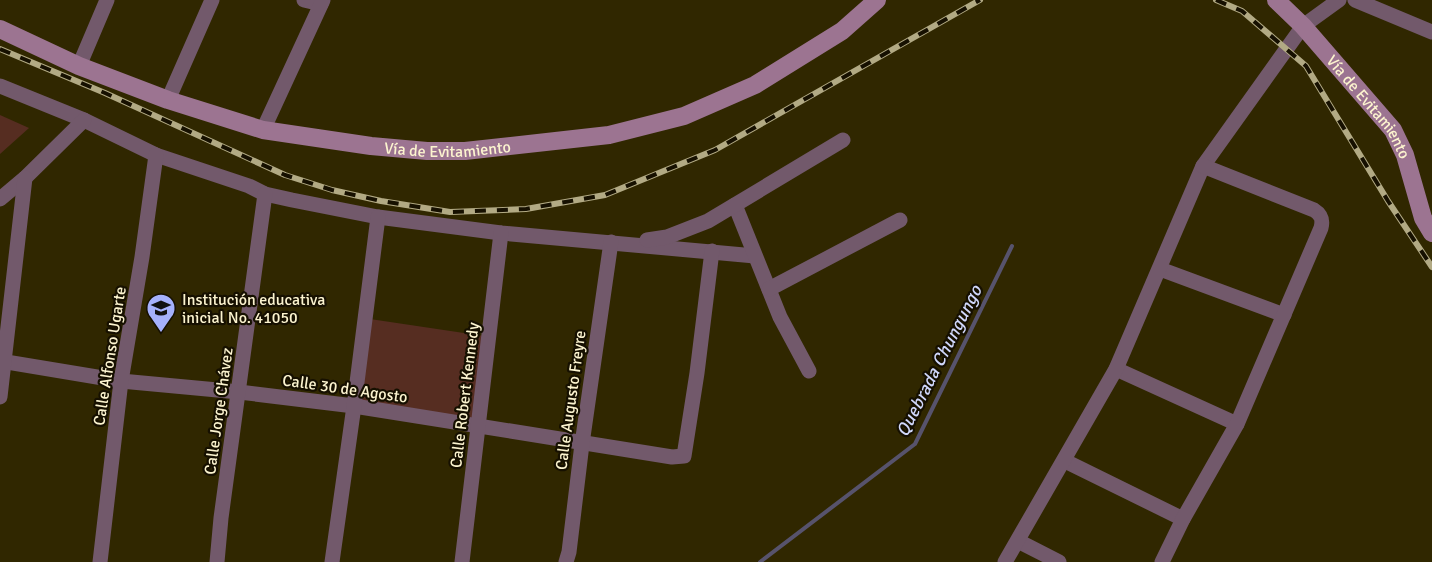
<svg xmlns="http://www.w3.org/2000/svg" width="1432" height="562" font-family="Signika,sans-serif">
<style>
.green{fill:#562d21}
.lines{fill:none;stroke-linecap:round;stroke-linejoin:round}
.stream{stroke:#57536c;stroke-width:4}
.street{stroke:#72596b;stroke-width:15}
.secondary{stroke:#9c7491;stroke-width:18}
.rail-casing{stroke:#b2aa84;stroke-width:6}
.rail{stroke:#161000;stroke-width:4;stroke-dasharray:11;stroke-linecap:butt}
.labels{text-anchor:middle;stroke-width:4.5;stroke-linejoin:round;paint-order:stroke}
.street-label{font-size:16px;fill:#fcf4cf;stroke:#161000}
.poi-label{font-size:16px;fill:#fcf4cf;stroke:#161000;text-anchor:start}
.water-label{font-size:18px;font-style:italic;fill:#d0d7fa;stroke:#161000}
</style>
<rect width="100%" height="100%" fill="#302700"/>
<g class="green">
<polygon points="0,115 29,128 0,154"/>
<polygon points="370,319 484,336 474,419 357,403"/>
</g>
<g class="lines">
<polyline class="stream" points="760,562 915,444 1012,246"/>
<g class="street">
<polyline points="304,0 321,4"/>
<polyline points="1355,0 1432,32"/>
<polyline points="79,66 107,0"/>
<polyline points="0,86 84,120 156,155 249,186 265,194 292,200 378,217 501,233 755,256"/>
<polyline points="168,100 212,0"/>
<polyline points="263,130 323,0"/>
<polyline points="0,199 25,178 84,120"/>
<polyline points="735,205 780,317 809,371"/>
<polyline points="647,240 667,237 708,221 843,140"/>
<polyline points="1160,269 1284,315"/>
<polyline points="769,289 900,220"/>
<polyline points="0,361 121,381 239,392 354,406 672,457 684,456 697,373 712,251"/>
<polyline points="1116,369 1237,424"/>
<polyline points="0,397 25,178"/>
<polyline points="1065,461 1183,519"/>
<polyline points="1018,541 1059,562"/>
<polyline points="100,562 121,381 142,257 156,155"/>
<polyline points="217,562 221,518 265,194"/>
<polyline points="332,562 354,406 378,217"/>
<polyline points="462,562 501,233"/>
<polyline points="566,562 569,552 582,444 611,242"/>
<polyline points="1005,562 1116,369 1203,166 1303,26 1339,0"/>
<path d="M1162,562l21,-43 54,-95 84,-196c2,-8 1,-13 -7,-18l-111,-44"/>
</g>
<g class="secondary">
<path id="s1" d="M1276,0l27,26 90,104 12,25 18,63 9,15"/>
<path id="s2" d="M0,29l79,37 89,34 95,30 108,16 56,5h38l144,-16 75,-19 71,-31 87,-54 35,-31"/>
</g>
<g class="rail-casing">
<g id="rail">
<polyline points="1216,0 1242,11 1306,66 1388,201 1432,267"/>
<polyline points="0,49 105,93 285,175 332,190 381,201 450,212 526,209 605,195 715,150 980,0"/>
</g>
</g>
<use href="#rail" class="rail"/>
</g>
<defs>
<g id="school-pin" transform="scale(1.5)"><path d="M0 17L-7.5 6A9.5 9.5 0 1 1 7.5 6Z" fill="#a5b1fc" stroke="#161000"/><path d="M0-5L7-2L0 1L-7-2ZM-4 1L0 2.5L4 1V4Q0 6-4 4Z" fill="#111"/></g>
</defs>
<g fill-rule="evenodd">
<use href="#school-pin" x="161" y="308"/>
</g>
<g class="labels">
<g class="street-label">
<text dy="6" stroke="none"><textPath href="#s1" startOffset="142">Vía de Evitamiento</textPath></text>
<text dy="6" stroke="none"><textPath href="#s2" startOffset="468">Vía de Evitamiento</textPath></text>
<text transform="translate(109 356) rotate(-81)" y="6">Calle Alfonso Ugarte</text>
<text transform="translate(345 388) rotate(8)" y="6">Calle 30 de Agosto</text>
<text transform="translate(464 395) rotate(-83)" y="6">Calle Robert Kennedy</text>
<text transform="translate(570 400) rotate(-82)" y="6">Calle Augusto Freyre</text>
<text transform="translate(218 411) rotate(-82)" y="6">Calle Jorge Chávez</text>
</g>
<g class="poi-label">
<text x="182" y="305">Institución educativa<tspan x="182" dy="18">inicial No. 41050</tspan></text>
</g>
<g class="water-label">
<text transform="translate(939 361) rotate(-63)" y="6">Quebrada Chungungo</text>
</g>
</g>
</svg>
